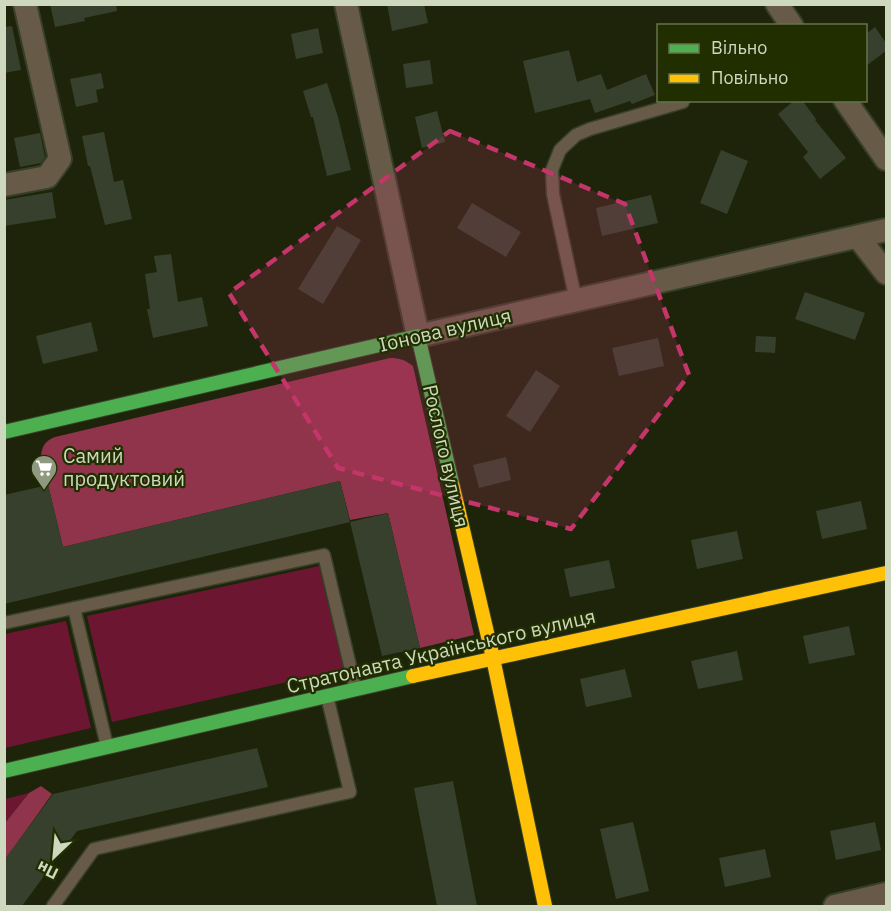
<svg xmlns="http://www.w3.org/2000/svg" width="891" height="911" font-family="'IBM Plex Sans',sans-serif">
<style>
.green{fill:#6c1632}
.forest{fill:#90344c}
.building{fill:#36402d}
.lines{fill:none;stroke-linecap:round;stroke-linejoin:round}
.lane-casing{stroke:#383f29;stroke-width:15}
.street-casing{stroke:#383f29;stroke-width:26}
.fast-casing{stroke:#383f29;stroke-width:16}
.slow-casing{stroke:#383f29;stroke-width:16}
.lane{stroke:#675a46;stroke-width:12}
.street{stroke:#675a46;stroke-width:22}
.fast{stroke:#4caf50;stroke-width:14}
.slow{stroke:#ffc107;stroke-width:14}
.marked{fill:#c4356a;fill-opacity:0.2;stroke:#c4356a;stroke-width:4.5;stroke-dasharray:12 8;stroke-linejoin:round}
.labels{text-anchor:middle;stroke-width:4.5;stroke-linejoin:round;paint-order:stroke}
.street-label{font-size:20px;fill:#cdd8be;stroke:#212f00}
.poi-label{font-size:20px;fill:#cdd8be;stroke:#212f00;text-anchor:start}
</style>
<rect width="100%" height="100%" fill="#1d240a"/>
<g class="green">
<polygon points="319,566 344,669 112,722 87,616"/>
<polygon points="66,621 91,728 5,748 5,634"/>
<polygon points="29,793 5,823 5,799"/>
</g>
<g class="forest">
<path d="M390,358c10,0 15,2 23,8l61,269 -54,13 -32,-135 -38,7 -10,-39 -277,66 -22,-91c1,-10 4,-15 14,-19z"/>
<polygon points="41,786 52,794 5,860 5,823 29,793"/>
</g>
<g class="building">
<polygon points="50,4 116,4 117,11 84,18 85,21 55,27"/>
<polygon points="387,4 424,4 428,23 392,31"/>
<polygon points="12,26 21,70 4,73 4,27"/>
<polygon points="875,27 886,43 886,51 866,66 866,34"/>
<polygon points="318,28 323,53 296,59 291,34"/>
<polygon points="569,50 577,82 601,74 607,90 646,74 655,95 632,104 630,101 595,113 590,99 535,113 523,61"/>
<polygon points="430,60 433,84 406,88 403,64"/>
<polygon points="101,73 104,88 96,90 98,102 76,107 70,79"/>
<polygon points="327,83 338,117 351,170 327,176 313,117 311,117 303,91"/>
<polygon points="795,100 802,100 816,119 815,120 846,158 820,179 803,157 808,152 778,114"/>
<polygon points="437,111 445,142 422,148 415,117"/>
<polygon points="104,132 114,182 123,180 132,219 105,225 90,166 88,166 82,136"/>
<polygon points="40,133 45,157 41,163 20,167 14,138"/>
<polygon points="721,150 748,161 727,214 700,203"/>
<polygon points="52,192 56,218 4,226 4,200"/>
<polygon points="651,195 658,223 602,236 596,208"/>
<polygon points="472,203 521,232 506,257 457,228"/>
<polygon points="337,226 361,240 323,304 298,289"/>
<polygon points="171,254 178,302 202,297 208,326 153,338 147,309 150,309 145,274 157,272 154,256"/>
<polygon points="805,292 865,313 855,340 795,319"/>
<polygon points="91,322 98,351 43,364 36,336"/>
<polygon points="756,336 776,337 775,353 755,352"/>
<polygon points="658,338 664,366 619,376 612,348"/>
<polygon points="536,370 560,386 530,432 506,416"/>
<polygon points="506,457 511,480 479,488 473,465"/>
<polygon points="340,481 350,522 388,513 420,648 382,656 350,522 4,604 4,495 48,485 63,547"/>
<polygon points="861,501 867,529 822,539 816,511"/>
<polygon points="737,531 743,559 697,569 691,540"/>
<polygon points="609,560 615,588 570,597 564,569"/>
<polygon points="849,626 855,655 809,664 803,636"/>
<polygon points="737,651 743,680 698,689 691,661"/>
<polygon points="625,669 632,697 586,707 580,679"/>
<polygon points="257,748 268,787 77,831 22,906 4,906 4,860 53,794"/>
<polygon points="453,781 477,906 437,906 414,788"/>
<polygon points="633,822 649,891 616,899 600,829"/>
<polygon points="875,822 881,850 836,860 830,831"/>
<polygon points="765,849 771,877 725,887 719,858"/>
</g>
<g class="lines">
<g class="lane-casing">
<g id="lane">
<polyline points="576,301 553,194 552,170 560,150 576,135 590,129 683,102"/>
<polyline points="4,623 74,608"/>
<polyline points="107,746 74,608 324,555 355,687"/>
<polyline points="53,906 94,849 350,792 327,696"/>
</g>
</g>
<g class="street-casing">
<g id="street">
<polyline points="346,4 418,336 886,230"/>
<polyline points="777,4 792,26"/>
<polyline points="845,100 886,159"/>
<polyline points="4,185 47,177 60,159 25,4"/>
<polyline points="858,237 886,273"/>
<polyline points="835,906 886,894"/>
</g>
</g>
<g class="fast-casing">
<g id="fast">
<polyline points="4,432 418,336 453,487"/>
<polyline points="4,771 413,676"/>
</g>
</g>
<g class="slow-casing">
<g id="slow">
<polyline points="453,487 493,658 545,906"/>
<polyline points="413,676 886,573"/>
</g>
</g>
<use href="#lane" class="lane"/>
<use href="#street" class="street"/>
<use href="#fast" class="fast"/>
<use href="#slow" class="slow"/>
</g>
<path class="marked" d="M450,131l175,73 64,171 -118,154 -233,-61 -109,-175z"/>
<defs>
<g id="supermarket-pin" transform="scale(1.35)"><path d="M0 17L-7.5 6A9.5 9.5 0 1 1 7.5 6Z" fill="#8f997f" stroke="#212f00"/><path d="M-6-5.5h2.5l.6 2H6L4.5 2H-2.5L-4.4-4H-6ZM-1.5 3.2a1.3 1.3 0 1 0 .1 0ZM3 3.2a1.3 1.3 0 1 0 .1 0Z" fill="#fff"/></g>
</defs>
<g fill-rule="evenodd">
<use href="#supermarket-pin" x="44" y="468"/>
</g>
<g class="labels">
<g class="street-label">
<text transform="translate(445 330) rotate(-13)" y="7">Іонова вулиця</text>
<text transform="translate(446 456) rotate(77)" y="7">Рослого вулиця</text>
<text transform="translate(441 651) rotate(-13)" y="7">Стратонавта Українського вулиця</text>
</g>
<g class="poi-label">
<text x="63" y="463">Самий<tspan x="63" dy="23">продуктовий</tspan></text>
</g>
</g>
<rect width="891" height="911" fill="none" stroke="#cdd8be" stroke-width="12"/>
<rect x="657" y="24" width="210" height="78" fill="#212f00" stroke="#66734c" stroke-width="1.5"/>
<rect x="669" y="44" width="30" height="9" fill="#4caf50" stroke="#66734c" stroke-width="1.5"/>
<text x="711" y="54" font-size="18" fill="#cdd8be">Вільно</text>
<rect x="669" y="74" width="30" height="9" fill="#ffc107" stroke="#66734c" stroke-width="1.5"/>
<text x="711" y="84" font-size="18" fill="#cdd8be">Повільно</text>
<g transform="translate(54 857) rotate(206)" stroke="#212f00" stroke-width="4.5" paint-order="stroke">
<path d="M0-4.5L10 22L0 15L-10 22Z" fill="#cdd8be"/>
<text y="-9" font-size="16" font-weight="bold" text-anchor="middle" fill="#cdd8be">Пн</text>
</g>
</svg>
